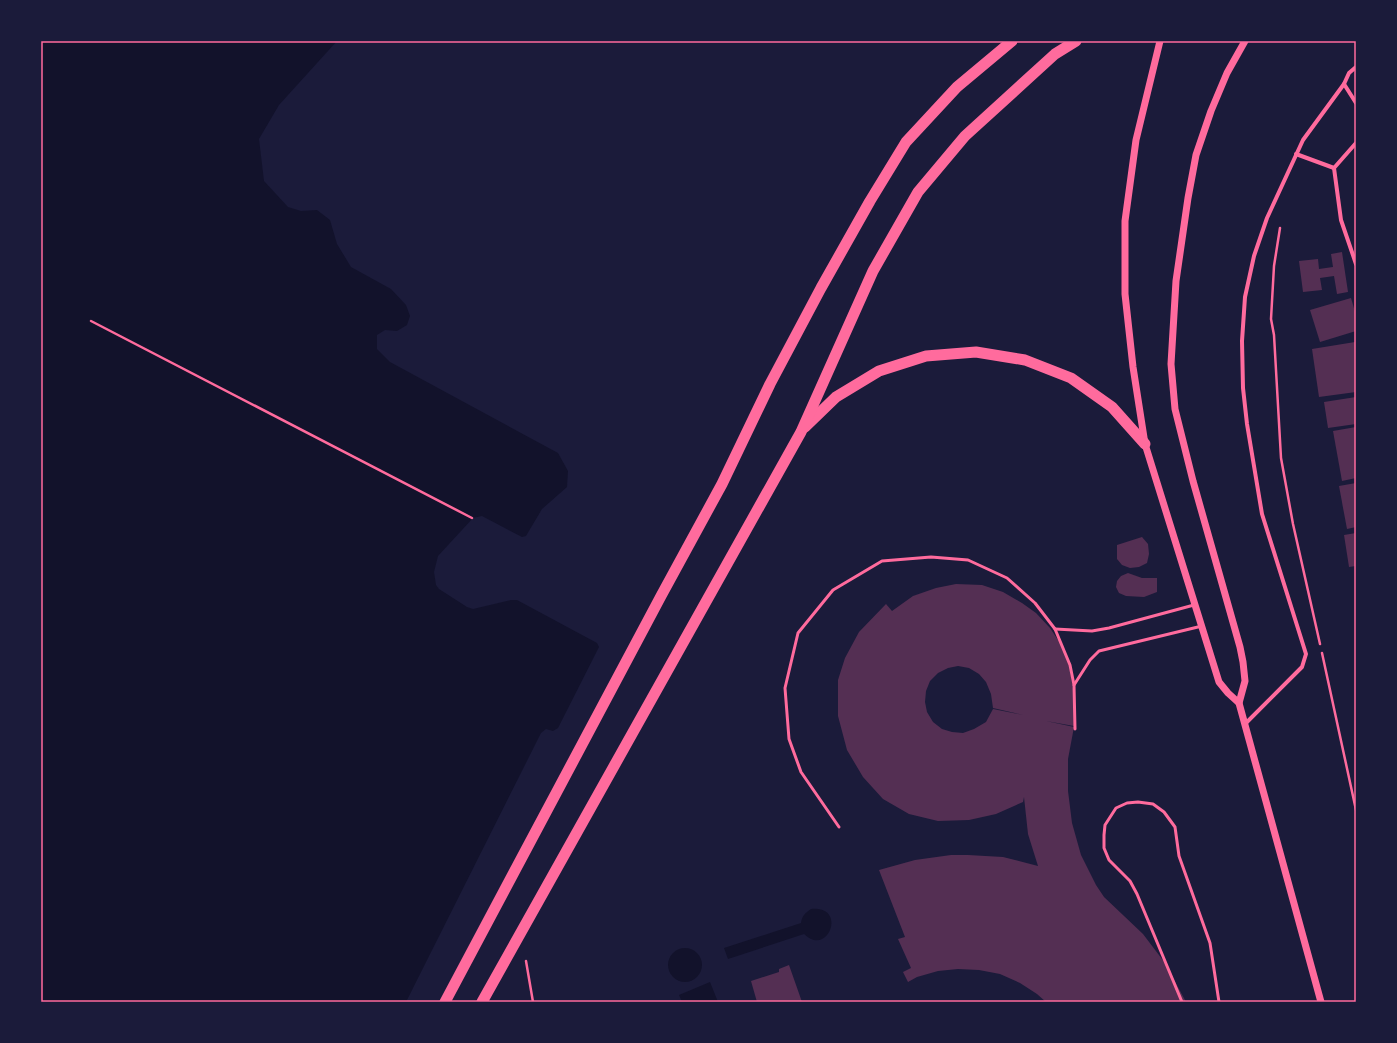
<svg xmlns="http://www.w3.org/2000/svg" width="1397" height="1043" font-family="'Public Sans',sans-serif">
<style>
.water{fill:#12122b}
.building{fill:#542f53;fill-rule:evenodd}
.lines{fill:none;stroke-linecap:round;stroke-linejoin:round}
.path{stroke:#ff6b9d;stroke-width:2.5}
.service{stroke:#ff6b9d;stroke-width:3}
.minor{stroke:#ff6b9d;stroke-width:4}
.tertiary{stroke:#ff6b9d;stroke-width:7}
.trunk{stroke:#ff6b9d;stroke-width:11}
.neatline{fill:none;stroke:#ff6b9d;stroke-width:1.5}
</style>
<rect width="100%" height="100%" fill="#1b1b3a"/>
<g class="water">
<polygon points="41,41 337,41 279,105 259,139 264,181 288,207 301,211 317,210 330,220 337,244 351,267 391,289 406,305 410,316 407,325 397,331 385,330 377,335 377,349 390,362 558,453 568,471 567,487 542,509 526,536 522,537 482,516 473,518 438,556 434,572 436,585 439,589 467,607 473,609 511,600 517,600 597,643 599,647 558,728 553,731 546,729 541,733 406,1002 41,1002"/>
<path d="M811,909c37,-4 17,49 -7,25l-76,25 -4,-11 77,-25c1,-7 4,-10 10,-14z"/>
<circle cx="685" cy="965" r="17"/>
<polygon points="710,982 718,1002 682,1002 679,995"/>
</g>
<g class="building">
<polygon points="1342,252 1348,292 1337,294 1334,276 1320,278 1322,290 1303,292 1299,261 1318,259 1319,269 1333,267 1331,254"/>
<polygon points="1351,298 1356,315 1356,331 1320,342 1310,310"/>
<polygon points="1355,342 1356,392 1319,397 1312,349"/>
<polygon points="1356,397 1356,424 1328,428 1324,402"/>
<polygon points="1356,427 1356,478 1342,481 1333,431"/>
<polygon points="1356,483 1356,527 1347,529 1339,486"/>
<polygon points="1356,533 1356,566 1349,567 1344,535"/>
<polygon points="1142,537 1148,544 1149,554 1147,563 1139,567 1130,568 1122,565 1117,559 1117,545"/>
<polygon points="1128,573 1142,578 1157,578 1157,592 1144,597 1126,596 1119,593 1116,587 1117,581 1121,576"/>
<path d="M956,584l26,1 21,7 19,11 14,10 14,15 10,15 9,21 4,25 1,37 -28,-5 28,6 -6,32v32l4,32 9,32 15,30 8,12 39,37 22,29 21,39h-140l-9,-8 -17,-11 -20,-9 -21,-4 -21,-1 -20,2 -21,6 -9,5 -5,-10 8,-4 -13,-29 7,-2 -26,-67 36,-10 36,-5h17l35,2 35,9 -10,-32 -4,-37 -1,5 -27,12 -27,6 -31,1 -29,-7 -26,-15 -20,-22 -16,-27 -9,-34v-36l7,-22 14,-26 27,-28 6,7 21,-15 23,-8zM958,666l11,2 10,6 7,8 5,12 2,14 30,7 -30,-6 -7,13 -12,7 -11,4 -11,-1 -10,-3 -9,-7 -6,-10 -2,-10 1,-11 4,-10 8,-8 10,-5z"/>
<polygon points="789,965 802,1002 757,1002 751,981 779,972 779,969"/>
</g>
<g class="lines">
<g class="path">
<polyline points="1280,228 1274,266 1271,319 1274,335 1281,458 1293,524 1320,644"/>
<polyline points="91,321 472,518"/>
<polyline points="1322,653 1356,810"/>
<polyline points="526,961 533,1002"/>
</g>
<g class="service">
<polyline points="1055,629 1092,631 1109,628 1194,605"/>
<polyline points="1074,685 1090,660 1099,651 1202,626"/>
<polyline points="839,827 801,772 789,739 785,688 798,633 833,590 882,561 931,557 968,560 1007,578 1035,603 1055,629 1070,665 1074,685 1075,729"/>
<polyline points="1182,1002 1137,894 1130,881 1109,860 1104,848 1104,835 1105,825 1116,808 1127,803 1138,802 1153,804 1164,812 1175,827 1179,856 1210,943 1219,1002"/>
</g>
<g class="minor">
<polyline points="1344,84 1356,103"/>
<polyline points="1356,143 1334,168 1341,220 1356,264"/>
<polyline points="1296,154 1334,168"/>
<polyline points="1245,724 1302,667 1306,654 1262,514 1247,424 1243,388 1242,341 1245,297 1254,256 1267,218 1303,140 1344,84 1349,73 1356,67"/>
</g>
<g class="tertiary">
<polyline points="1160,41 1136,140 1125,221 1125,294 1133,367 1145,444 1219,682 1228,693 1239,703 1321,1002"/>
<polyline points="1239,703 1245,681 1243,662 1240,647 1193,481 1175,409 1171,364 1176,281 1188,198 1196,155 1211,111 1227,73 1245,41"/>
</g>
<g class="trunk">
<polyline points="805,427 836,397 879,371 926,356 976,352 1025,360 1071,378 1112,407 1145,444"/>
<polyline points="445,1002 661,596 722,484 770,384 821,288 870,201 906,142 957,87 1012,41"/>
<polyline points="482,1002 801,432 873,271 918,192 965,136 1055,54 1076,41"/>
</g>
</g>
<rect width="1397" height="1043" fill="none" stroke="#1b1b3a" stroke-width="84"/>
<rect x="42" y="42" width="1313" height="959" class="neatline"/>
</svg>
